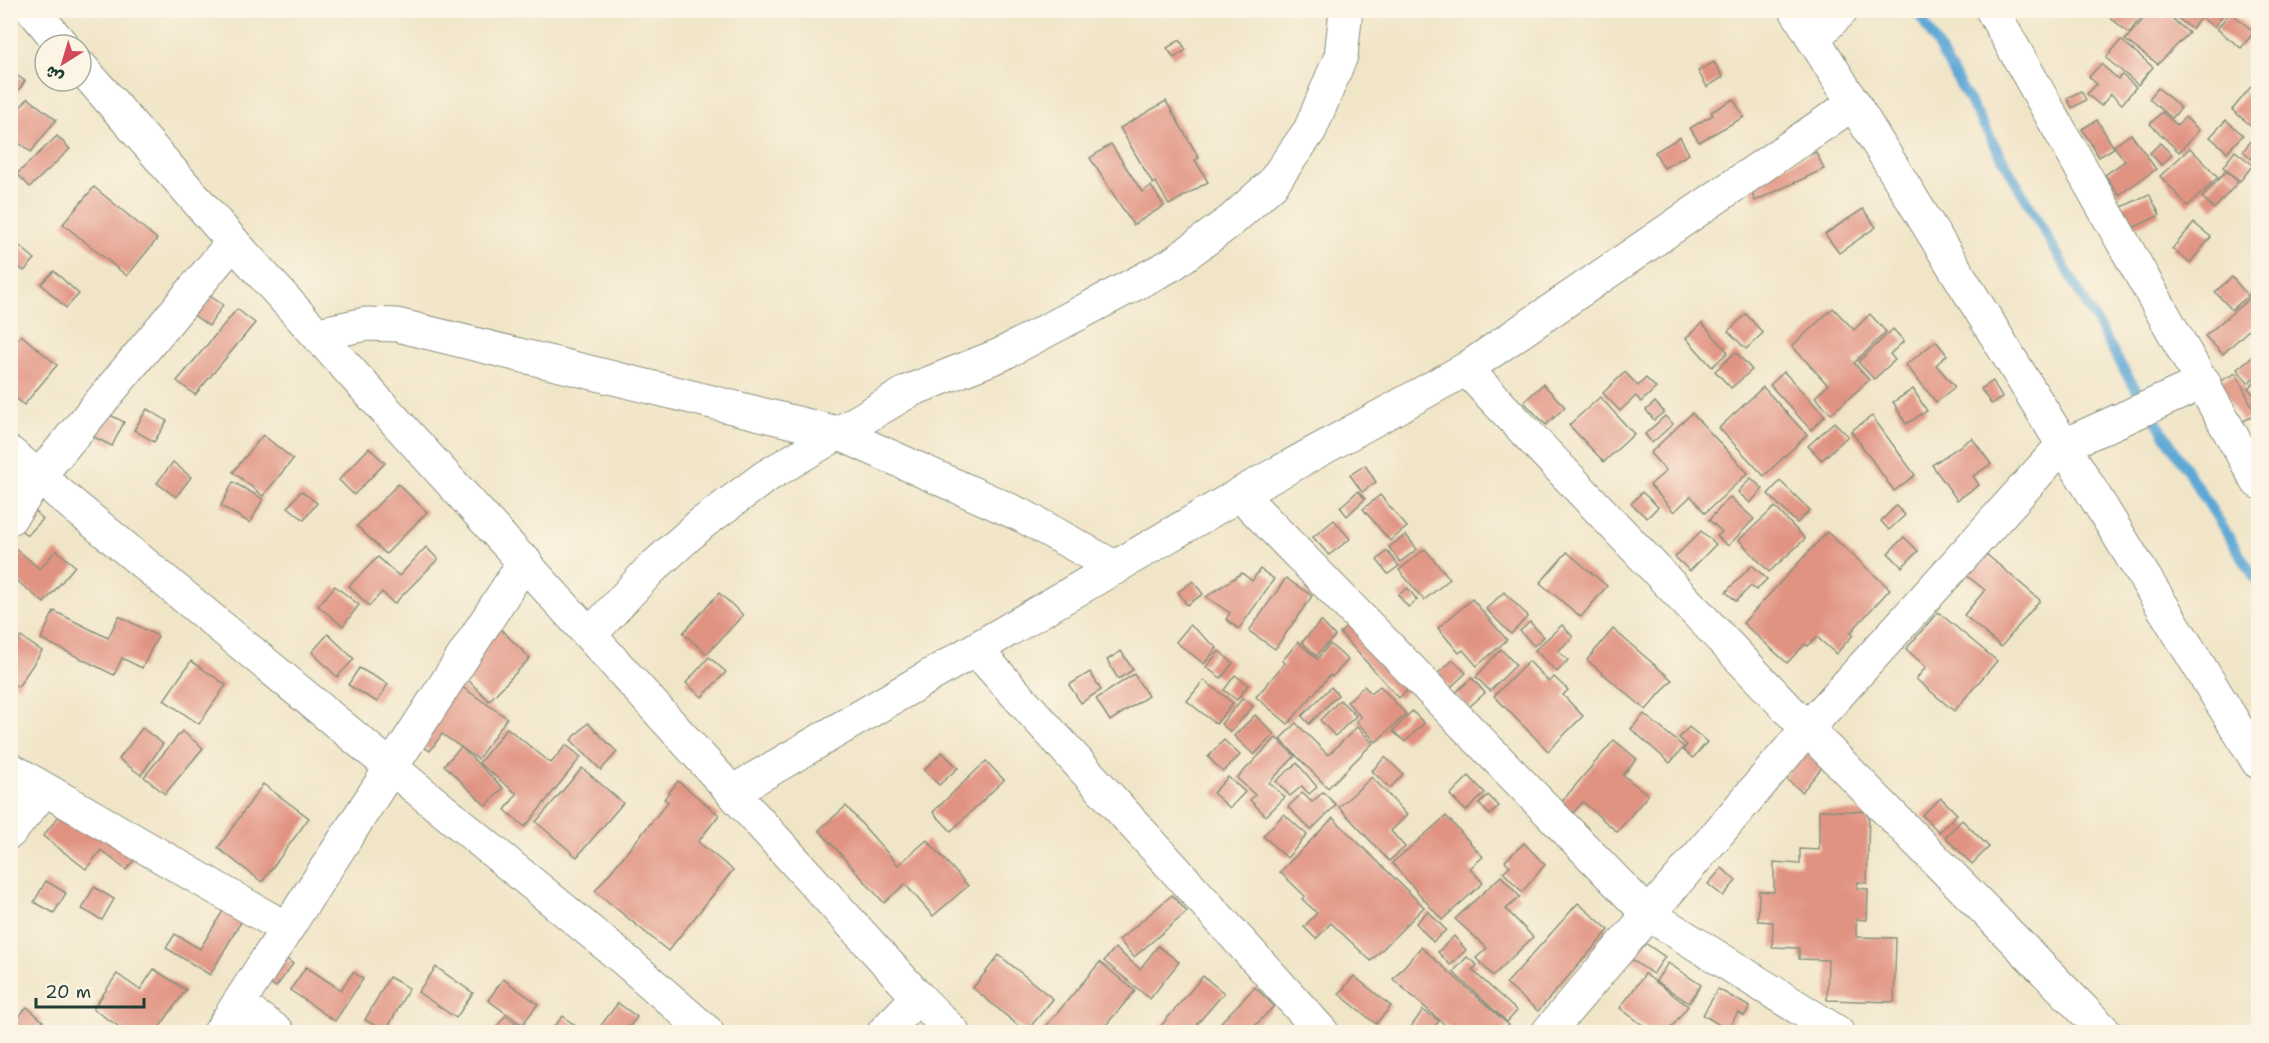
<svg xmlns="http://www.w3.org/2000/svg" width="2269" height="1043" font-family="'Shantell Sans','Playpen Sans Arabic',sans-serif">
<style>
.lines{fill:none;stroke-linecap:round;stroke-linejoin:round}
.stream{stroke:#5da7d5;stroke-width:10}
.building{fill:#e19382}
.minor-casing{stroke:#88917e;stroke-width:35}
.tertiary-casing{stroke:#88917e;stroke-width:35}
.minor{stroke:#fff;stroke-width:33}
.tertiary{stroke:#fff;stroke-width:33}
</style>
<rect width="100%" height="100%" fill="#fcf5e5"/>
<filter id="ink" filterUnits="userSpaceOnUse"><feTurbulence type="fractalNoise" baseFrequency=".0167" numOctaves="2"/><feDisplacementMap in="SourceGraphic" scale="12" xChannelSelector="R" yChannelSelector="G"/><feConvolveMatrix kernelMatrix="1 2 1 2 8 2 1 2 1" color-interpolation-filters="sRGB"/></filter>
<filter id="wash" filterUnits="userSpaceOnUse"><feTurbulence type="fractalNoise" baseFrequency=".008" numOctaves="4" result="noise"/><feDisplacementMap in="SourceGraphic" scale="24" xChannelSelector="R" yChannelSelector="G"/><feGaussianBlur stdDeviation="1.35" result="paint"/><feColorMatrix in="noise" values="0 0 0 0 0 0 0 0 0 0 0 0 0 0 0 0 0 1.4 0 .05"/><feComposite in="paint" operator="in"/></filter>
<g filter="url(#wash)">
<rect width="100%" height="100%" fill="#f1e5c8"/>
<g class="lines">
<polyline class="stream" points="1917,10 2124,370 2258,583"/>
</g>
<g id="blocks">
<g class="building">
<polygon points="2101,10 2147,10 2129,33"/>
<polygon points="2151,10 2175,10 2170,17 2189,33 2158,64 2125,40"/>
<polygon points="2179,10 2227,10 2214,27 2201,17 2192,29 2175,16"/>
<polygon points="2230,12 2254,32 2241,48 2217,29"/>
<polygon points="1180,40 1186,50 1174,58 1167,48"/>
<polygon points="2121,40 2153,67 2138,85 2106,58"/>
<polygon points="1714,62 1723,77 1707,87 1698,71"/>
<polygon points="2101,64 2118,79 2122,75 2136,87 2122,104 2111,94 2101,106 2087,94 2097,84 2089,77"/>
<polygon points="10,71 25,81 10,103"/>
<polygon points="2258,78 2258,131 2232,110"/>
<polygon points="2158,88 2181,108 2172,118 2149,99"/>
<polygon points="2081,91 2086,100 2072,108 2067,98"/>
<polygon points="28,98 56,120 31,152 10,136 10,120"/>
<polygon points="1733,99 1744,117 1699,142 1690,128 1713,115 1711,112"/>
<polygon points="1166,101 1199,158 1195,160 1208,182 1169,205 1156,182 1153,184 1120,128"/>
<polygon points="2162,112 2177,125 2185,117 2199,130 2179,152 2150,124"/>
<polygon points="2097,120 2114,148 2099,157 2082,129"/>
<polygon points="2226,120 2243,135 2227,152 2210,137"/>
<polygon points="2131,134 2156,169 2119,195 2105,175 2125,161 2114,146"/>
<polygon points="57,136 70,149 30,187 17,174"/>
<polygon points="1680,137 1689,154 1664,168 1655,152"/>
<polygon points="2254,137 2258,140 2256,162 2243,151"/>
<polygon points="2160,143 2172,155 2161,165 2150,153"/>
<polygon points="1111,144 1142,192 1151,186 1164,206 1133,225 1090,158"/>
<polygon points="2190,148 2218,177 2188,206 2160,176"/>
<polygon points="2235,151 2253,165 2240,181 2223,167"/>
<polygon points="1816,152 1824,169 1755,201 1747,182"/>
<polygon points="2226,171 2238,182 2214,209 2202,197"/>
<polygon points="94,187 157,239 127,276 63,224"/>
<polygon points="2149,194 2160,215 2131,229 2120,208"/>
<polygon points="1863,209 1876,227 1839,253 1825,234"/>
<polygon points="2194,223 2211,237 2190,263 2172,249"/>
<polygon points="10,238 35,259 24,271 10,260"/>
<polygon points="54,271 79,294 66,308 41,284"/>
<polygon points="2232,277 2248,296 2232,310 2215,292"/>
<polygon points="189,282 223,305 209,326 175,302"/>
<polygon points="2258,285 2258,321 2223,354 2205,336 2252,296 2249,294"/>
<polygon points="1833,308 1854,330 1870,314 1886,332 1854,363 1869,380 1831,414 1815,397 1828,385 1792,346"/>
<polygon points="237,309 255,323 195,395 177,381"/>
<polygon points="1746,314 1763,333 1746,349 1728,331"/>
<polygon points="1702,323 1728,352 1712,367 1686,338"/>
<polygon points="1893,329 1904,341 1890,354 1895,360 1874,379 1858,362"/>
<polygon points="21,335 57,365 24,405 10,393 10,348"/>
<polygon points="1936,341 1947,355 1936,365 1955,387 1936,402 1906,365"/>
<polygon points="1736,352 1752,370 1731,388 1715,371"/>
<polygon points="2258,352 2258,374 2248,383 2237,369"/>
<polygon points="1625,372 1638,386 1646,378 1656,388 1641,402 1636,396 1620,411 1603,393"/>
<polygon points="1784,372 1825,416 1811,430 1770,385"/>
<polygon points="2236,373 2256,415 2241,422 2220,381"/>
<polygon points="2258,378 2258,399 2248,388"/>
<polygon points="1993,381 2002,398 1991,404 1981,389"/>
<polygon points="1543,384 1565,407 1546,425 1524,402"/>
<polygon points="1763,387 1807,435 1764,476 1719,428"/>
<polygon points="1913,389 1927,411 1906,424 1893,402"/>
<polygon points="1600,397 1634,434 1604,462 1569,425"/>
<polygon points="1655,402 1664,412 1654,420 1646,410"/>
<polygon points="96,408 124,422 112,446 84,432"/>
<polygon points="147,409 167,421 154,442 134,430"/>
<polygon points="1692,413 1748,473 1705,513 1691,496 1674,512 1650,485 1666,471 1650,453"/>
<polygon points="1665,416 1673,424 1652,443 1645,434"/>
<polygon points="1872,416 1915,475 1894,491 1851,431"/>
<polygon points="1834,422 1848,436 1822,460 1808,446"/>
<polygon points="263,435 293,459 263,496 233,472"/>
<polygon points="1972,438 1991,464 1973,476 1979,485 1957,500 1932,465"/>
<polygon points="369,448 385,463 354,495 339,480"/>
<polygon points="173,462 191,477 176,497 157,483"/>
<polygon points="1365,465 1376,482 1362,492 1350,475"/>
<polygon points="1751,478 1763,489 1750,503 1738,492"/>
<polygon points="1780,481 1810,510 1797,523 1768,494"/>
<polygon points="233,482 263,499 250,523 221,506"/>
<polygon points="398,484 427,512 386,554 357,526"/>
<polygon points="301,491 317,503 304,520 288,507"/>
<polygon points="1358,491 1365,499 1347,516 1340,507"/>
<polygon points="1642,492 1658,507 1647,518 1631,504"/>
<polygon points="1380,495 1407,527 1390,541 1363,509"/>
<polygon points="1730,497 1754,519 1728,546 1717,536 1722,532 1709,520"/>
<polygon points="27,503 43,519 27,536 11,520"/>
<polygon points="1896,506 1905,515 1889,530 1881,521"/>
<polygon points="1775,507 1805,539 1769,572 1739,540"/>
<polygon points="1334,520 1350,539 1329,555 1313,537"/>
<polygon points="1701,531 1716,544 1690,571 1675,557"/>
<polygon points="1827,532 1890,589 1850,633 1853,635 1836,654 1817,637 1808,646 1805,644 1787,663 1743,623"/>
<polygon points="1406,535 1417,549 1400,562 1389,547"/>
<polygon points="1904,537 1918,551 1902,567 1888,553"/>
<polygon points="14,547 40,569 56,550 75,566 44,603 10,575 10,551"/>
<polygon points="426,547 438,559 394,604 382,592 369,606 349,586 378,557 399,576"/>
<polygon points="1425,549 1450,579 1424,600 1399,570"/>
<polygon points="1387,551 1399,566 1388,574 1377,560"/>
<polygon points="1567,552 1607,586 1581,617 1540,583"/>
<polygon points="1985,553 2040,600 2001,647 1964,615 1985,590 1966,575"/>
<polygon points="1752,565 1767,579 1756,590 1751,586 1736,601 1726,592"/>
<polygon points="1260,569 1274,579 1239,629 1226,619 1230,613 1206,597 1242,573 1252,581"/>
<polygon points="1286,578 1312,596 1275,649 1249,631"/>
<polygon points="1193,581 1203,594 1187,605 1178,592"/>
<polygon points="335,586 359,605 343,626 318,606"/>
<polygon points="1408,588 1417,600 1408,607 1398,595"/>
<polygon points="1504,592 1528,616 1511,634 1486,609"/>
<polygon points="719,593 743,615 707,654 683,633"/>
<polygon points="1472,599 1507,640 1477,666 1463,650 1459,653 1438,628"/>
<polygon points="54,611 108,638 119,616 158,636 142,668 122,658 114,675 41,639"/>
<polygon points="1938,612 1997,661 1954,711 1916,679 1926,667 1906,649"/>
<polygon points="485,614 530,658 489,701 444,656"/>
<polygon points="1356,618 1417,682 1399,698 1340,633"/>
<polygon points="1321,621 1335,636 1316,656 1302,642"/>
<polygon points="1530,622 1544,637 1534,646 1520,631"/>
<polygon points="1190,625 1217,648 1204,664 1176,642"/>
<polygon points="1562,625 1573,637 1558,651 1568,660 1557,672 1535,650"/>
<polygon points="1613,629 1672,680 1646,710 1587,660"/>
<polygon points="328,634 354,659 337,677 312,652"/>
<polygon points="21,637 42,651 18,687 10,682 10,653"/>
<polygon points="1298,642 1317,659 1330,644 1348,660 1332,677 1330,675 1288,724 1256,697 1285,663 1282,661"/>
<polygon points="1501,649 1516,665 1490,691 1476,677"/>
<polygon points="1121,651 1133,670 1118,679 1107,660"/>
<polygon points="1219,651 1233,663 1221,678 1206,667"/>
<polygon points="709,657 726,672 702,697 686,683"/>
<polygon points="1453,660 1466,673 1450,688 1437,674"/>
<polygon points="191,661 226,685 199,724 164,700"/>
<polygon points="1529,661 1549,682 1554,677 1568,690 1563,695 1583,716 1548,751 1494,696"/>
<polygon points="359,668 388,684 377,702 348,685"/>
<polygon points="1090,672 1101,690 1081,703 1069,685"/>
<polygon points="1134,674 1148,696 1110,721 1096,699"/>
<polygon points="1235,675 1248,685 1237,700 1224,690"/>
<polygon points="1472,678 1485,693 1468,708 1455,693"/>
<polygon points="452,680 507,718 478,759 442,734 430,751 411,739"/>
<polygon points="1204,680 1233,703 1216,724 1187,701"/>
<polygon points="1364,686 1371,693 1380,686 1406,714 1376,742 1356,721 1361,717 1347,702"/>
<polygon points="1331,687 1338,695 1309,724 1302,716"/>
<polygon points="1243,698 1253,706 1231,732 1221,724"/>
<polygon points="1340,700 1356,716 1335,736 1320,720"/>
<polygon points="1412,711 1424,723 1405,742 1393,731"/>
<polygon points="1644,714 1684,747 1670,763 1631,729"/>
<polygon points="1255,715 1274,734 1254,755 1234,736"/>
<polygon points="588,723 617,752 601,770 571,740"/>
<polygon points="1296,723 1328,755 1357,727 1373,743 1328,788 1280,739"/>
<polygon points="1689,727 1707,742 1693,758 1683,750 1687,745 1679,738"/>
<polygon points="142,728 163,744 141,775 119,759"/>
<polygon points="507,728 551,763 566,745 581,757 525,827 505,810 517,794 479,763"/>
<polygon points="182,731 203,748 165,794 144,777"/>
<polygon points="1276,738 1295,756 1269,783 1285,797 1266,816 1250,800 1255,795 1237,778"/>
<polygon points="1224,740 1240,755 1223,772 1208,757"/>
<polygon points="1614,740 1637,759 1623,775 1648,795 1617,832 1583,802 1570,816 1558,806"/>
<polygon points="461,747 503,788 486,806 444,765"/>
<polygon points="1806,751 1823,766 1802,792 1784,777"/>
<polygon points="942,752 958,768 939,785 924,770"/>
<polygon points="1385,757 1403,774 1390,788 1372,771"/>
<polygon points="986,761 1004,780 951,831 933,812"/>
<polygon points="1297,763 1317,787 1309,794 1302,786 1290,796 1276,781"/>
<polygon points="582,768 623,803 577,857 536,822"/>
<polygon points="1469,776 1485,793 1466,811 1450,795"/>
<polygon points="1228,777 1245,792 1230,808 1213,793"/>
<polygon points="1372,777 1407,815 1391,831 1405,847 1389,861 1339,807"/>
<polygon points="678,781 719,815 698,842 733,870 668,951 595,891 668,802 664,799"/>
<polygon points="263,784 309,818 262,882 218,848"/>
<polygon points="1323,792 1336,805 1311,830 1288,807 1302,793 1312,802"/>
<polygon points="1488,795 1499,806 1490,815 1479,804"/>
<polygon points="73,798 140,852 126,870 101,850 86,869 43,836"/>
<polygon points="1941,798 1957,814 1939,832 1922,815"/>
<polygon points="846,806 898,865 927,840 968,886 933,916 905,884 884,903 819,830"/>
<polygon points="1819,810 1869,812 1867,883 1858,882 1857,888 1868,889 1867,920 1856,919 1856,937 1896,938 1894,1002 1827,1000 1828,960 1799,959 1799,948 1772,947 1773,922 1758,921 1759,891 1774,892 1774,862 1800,864 1800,849 1819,850"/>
<polygon points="1284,814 1307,835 1287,858 1263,836"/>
<polygon points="1446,816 1483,857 1470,868 1483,883 1442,920 1392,863"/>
<polygon points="1333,818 1424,907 1371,961 1331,923 1316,939 1304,927 1317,913 1302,899 1305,896 1280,872"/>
<polygon points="1962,820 1989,847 1972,864 1945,837"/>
<polygon points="1524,843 1545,865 1522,892 1503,872 1510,866 1505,861"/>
<polygon points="1722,868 1736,881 1723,896 1708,884"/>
<polygon points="1501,876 1520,897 1506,909 1533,937 1493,976 1476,958 1487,948 1455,919"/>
<polygon points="46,881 66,893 54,913 34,902"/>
<polygon points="94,887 114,899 102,920 82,909"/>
<polygon points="1172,895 1187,912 1134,957 1119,940"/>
<polygon points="1578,903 1609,930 1538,1011 1506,984"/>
<polygon points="227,904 245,915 210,975 166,948 175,934 200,949"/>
<polygon points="1428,911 1446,930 1433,942 1416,923"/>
<polygon points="1454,936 1466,950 1450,965 1438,952"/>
<polygon points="1641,940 1665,957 1653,974 1628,957"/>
<polygon points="1158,946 1179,962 1150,999 1104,961 1115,948 1140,969"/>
<polygon points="1421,947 1509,1025 1502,1032 1453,1032 1393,979"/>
<polygon points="272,948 293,964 276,987 255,972"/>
<polygon points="999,955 1053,999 1026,1032 973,988"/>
<polygon points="1467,957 1477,965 1472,970 1517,1011 1507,1022 1453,972"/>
<polygon points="1100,962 1135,991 1100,1032 1041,1032"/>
<polygon points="1668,963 1701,985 1689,1003 1656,981"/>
<polygon points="306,967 341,990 353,972 363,979 335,1021 290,990"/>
<polygon points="436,967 473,993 456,1018 418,992"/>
<polygon points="154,969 186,990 156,1032 127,1032 93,1009 117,974 140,990"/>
<polygon points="1645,974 1688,1006 1668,1032 1652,1032 1620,1008"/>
<polygon points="1203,976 1224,993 1197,1024 1207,1032 1167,1032 1160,1027"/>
<polygon points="1354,976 1391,1006 1376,1024 1339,994"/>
<polygon points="389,977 409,988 386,1031 365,1020"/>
<polygon points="503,979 538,1004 522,1025 488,1000"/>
<polygon points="1255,987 1274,1006 1249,1032 1232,1032 1221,1022"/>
<polygon points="1718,989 1750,1007 1744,1016 1738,1012 1728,1030 1703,1015"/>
<polygon points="618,1003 637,1017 625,1032 606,1032 599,1028"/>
<polygon points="27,1007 43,1021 33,1032 19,1032 11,1026"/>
<polygon points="1423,1010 1439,1021 1431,1032 1415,1032 1410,1028"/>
<polygon points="505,1016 524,1029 522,1032 493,1032"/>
<polygon points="563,1016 583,1032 549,1032"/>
</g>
</g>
</g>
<g filter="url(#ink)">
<use href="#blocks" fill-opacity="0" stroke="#88917e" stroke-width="1.5"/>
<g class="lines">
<g class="minor-casing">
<g id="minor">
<polyline points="1796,10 2258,762"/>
<polyline points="1992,10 2258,482"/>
<polyline points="1813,39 1842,10"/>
<polyline points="318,334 366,324 397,325 838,433 1023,516 1116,568"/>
<polyline points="1466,369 1807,729 2105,1032"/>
<polyline points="10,453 626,961 707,1032"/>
<polyline points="1240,494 1648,914 1837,1032"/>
<polyline points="10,518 40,475 233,242"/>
<polyline points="591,634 649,571 701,524 765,477 909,391 1000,355 1171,265 1232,220 1272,184 1310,130 1341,56 1346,10"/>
<polyline points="977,651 1322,1032"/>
<polyline points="10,769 287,929"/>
<polyline points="732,792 1240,494 1466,369 1854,103"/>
<polyline points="10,832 44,790"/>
<polyline points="238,1004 278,1032"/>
<polyline points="220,1032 525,561"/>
<polyline points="884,1032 918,997"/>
<polyline points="1548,1032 1807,729 2062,446 2204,382"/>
</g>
</g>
<g class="tertiary-casing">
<g id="tertiary">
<polyline points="33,10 62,45"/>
<polyline points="81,67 233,242 918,997 953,1032"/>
</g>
</g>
<use href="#minor" class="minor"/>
<use href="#tertiary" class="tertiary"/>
</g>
</g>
<rect width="2269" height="1043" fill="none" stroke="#fcf5e5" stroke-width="36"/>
<g transform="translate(63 63) rotate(217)"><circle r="28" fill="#fcf5e5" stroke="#a4ab9e" stroke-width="1.5"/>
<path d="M0-4.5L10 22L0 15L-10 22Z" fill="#d1495b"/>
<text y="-9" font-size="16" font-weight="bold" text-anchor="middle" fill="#1f3d34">ش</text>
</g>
<path d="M36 998v9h108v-9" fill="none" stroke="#1f3d34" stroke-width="3"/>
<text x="45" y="998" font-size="18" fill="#1f3d34" stroke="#fcf5e5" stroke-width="4.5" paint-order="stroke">20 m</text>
</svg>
